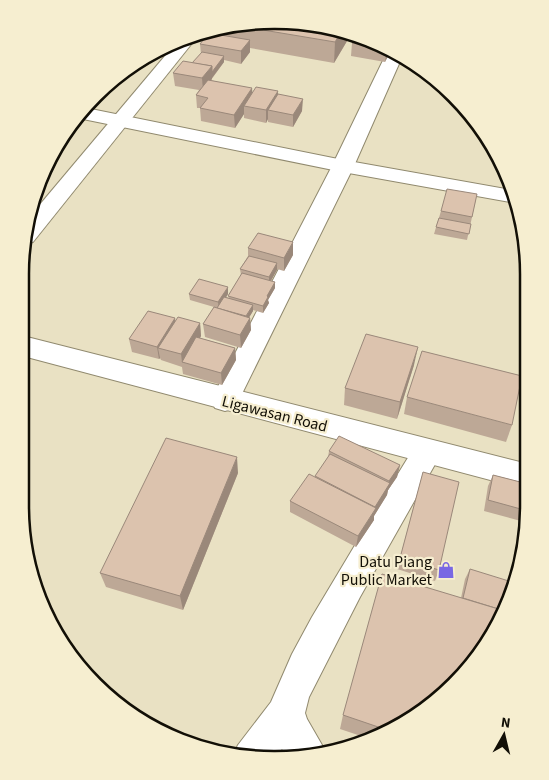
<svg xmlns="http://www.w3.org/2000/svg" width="549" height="780" font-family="'Source Sans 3',sans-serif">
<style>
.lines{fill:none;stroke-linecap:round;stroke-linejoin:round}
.street-casing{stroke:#90896e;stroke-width:2}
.secondary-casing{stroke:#90896e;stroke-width:2}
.street{fill:#fff;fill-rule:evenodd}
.secondary{fill:#fff;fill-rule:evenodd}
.wall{fill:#bda896}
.shaded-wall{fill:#9a887a}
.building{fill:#dcc3ae;stroke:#9a887a}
.labels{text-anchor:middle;stroke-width:4.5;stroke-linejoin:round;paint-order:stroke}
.street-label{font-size:16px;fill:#120f06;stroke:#f6eed0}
.poi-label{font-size:16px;fill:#120f06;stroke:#f6eed0;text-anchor:end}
.rim{fill:none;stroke:#120f06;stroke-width:2.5}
</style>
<rect width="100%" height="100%" fill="#e9e1c3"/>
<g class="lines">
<g class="street-casing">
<g id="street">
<polygon points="201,32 33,242 25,244 27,220 175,44 192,34"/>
<polygon points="389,48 402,57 354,166 235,408 225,411 215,408 211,400 332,166"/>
<polygon points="427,440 437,443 442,452 360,597 309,697 305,713 307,719 326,752 308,758 287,758 282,749 275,758 233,756 238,745 271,702 292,654 312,617 385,495 417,443"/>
</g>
</g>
<g class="secondary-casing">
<g id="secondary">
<polygon points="86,108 343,160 511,190 515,203 343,172 78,118"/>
<polygon points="23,336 528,464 528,490 23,356"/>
</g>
</g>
<use href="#street" class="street"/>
<use href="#secondary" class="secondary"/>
</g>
<g class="wall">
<polygon points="291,21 350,36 334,63 250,48 250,52 241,64 224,60 224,62 211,80 252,93 278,95 302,111 293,127 268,122 268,119 266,123 244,118 244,114 235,128 201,121 200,108 197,108 196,95 199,90 175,86 173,73 192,63 201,54 200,44 212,33 211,31"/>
<polygon points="352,43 391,50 385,62 351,56"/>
<polygon points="477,194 467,240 434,234 441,211"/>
<polygon points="248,248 293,255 284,271 277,269 271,281 275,288 268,300 269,303 263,313 253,310 253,311 249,317 250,318 251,330 241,348 205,337 203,324 214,307 190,300 189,294 228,294 226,297 229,298 228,296 241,275 240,269 248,256"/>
<polygon points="175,321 200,323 201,336 200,338 235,348 236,360 222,385 183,374 182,367 161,360 160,358 159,359 132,352 129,339"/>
<polygon points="414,365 397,419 344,405 345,388"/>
<polygon points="407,397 512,425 506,442 404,414"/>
<polygon points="329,451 400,465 397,477 388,490 387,495 374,516 374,520 356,547 290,512 290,501 315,477 328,457"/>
<polygon points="423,472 439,570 435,581 397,569"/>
<polygon points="238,473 183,610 106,587 100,573"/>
<polygon points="493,475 528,484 528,523 484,511 488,486"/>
<polygon points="470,569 443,697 387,734 370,739 340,729 343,715 461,598 465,579"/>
</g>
<g class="shaded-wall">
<polygon points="340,34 350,36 334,63 335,42"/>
<polygon points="250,40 250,52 241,64 241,51"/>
<polygon points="388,47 391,50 385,62 387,49"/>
<polygon points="224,56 224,62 212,78 212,72"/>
<polygon points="212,66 212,79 203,91 202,78"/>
<polygon points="252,88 253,100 244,106 244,114 235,128 234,115"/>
<polygon points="278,91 278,104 268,110 268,119 266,123 266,110"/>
<polygon points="303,99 302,111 293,127 293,115"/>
<polygon points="293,242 293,255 284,271 284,258"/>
<polygon points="277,263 277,270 269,284 269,277"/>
<polygon points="275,282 275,288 268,300 269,303 263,313 263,306 267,296"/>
<polygon points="228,287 228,294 219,309 218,302"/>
<polygon points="253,305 253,311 244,326 244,320"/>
<polygon points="175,318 177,331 158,348 160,358 159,359 157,347"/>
<polygon points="250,318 251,330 241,348 240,335"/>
<polygon points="200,323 201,336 185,363 182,362 181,354"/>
<polygon points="418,347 414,365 397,419 400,402"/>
<polygon points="235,348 236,360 222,385 221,373"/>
<polygon points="237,457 238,473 183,610 180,596"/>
<polygon points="400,465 397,477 388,490 387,495 374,516 374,520 356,547 358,536 375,510 375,507 388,486 389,481"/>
</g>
<g class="building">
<polygon points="291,21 340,34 335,42 245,27"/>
<polygon points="209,33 250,40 241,51 200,44"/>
<polygon points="355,38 387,46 388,47 387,49 352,43"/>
<polygon points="202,52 224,56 212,72 212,66 192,63"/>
<polygon points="183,61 212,66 202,78 173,73"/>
<polygon points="208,80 252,88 234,115 200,108 208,98 196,95"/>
<polygon points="256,87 278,91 266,110 244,106"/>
<polygon points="278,94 303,99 293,115 268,110"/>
<polygon points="447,189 477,194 472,217 441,211"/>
<polygon points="439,218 471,224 469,234 436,227"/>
<polygon points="258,233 293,242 284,258 248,248"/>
<polygon points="249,256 277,263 269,277 240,269"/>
<polygon points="242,273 275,282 267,296 268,297 263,306 228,296"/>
<polygon points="199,279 228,287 218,302 189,294"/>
<polygon points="224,297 253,305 246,316 217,308"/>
<polygon points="214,307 250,318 240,335 203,324"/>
<polygon points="148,311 175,318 157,347 129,339"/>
<polygon points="178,317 200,323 181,354 158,348"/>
<polygon points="366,334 418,347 400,402 345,388"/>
<polygon points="196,337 235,348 221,373 182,362"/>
<polygon points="422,351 522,376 512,425 407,397"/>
<polygon points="339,436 400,465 389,481 329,451"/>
<polygon points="166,438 237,457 180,596 100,573"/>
<polygon points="330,454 390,483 375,507 315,476"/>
<polygon points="423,472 459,482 439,570 400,558"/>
<polygon points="309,474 376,508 358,536 290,501"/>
<polygon points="493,475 528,484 528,511 488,500"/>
<polygon points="470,569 512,582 505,611 463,598"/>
<polygon points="382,574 505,611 503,618 443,697 390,731 343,715"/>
</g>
<defs>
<g id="shop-bare" transform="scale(1.35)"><path d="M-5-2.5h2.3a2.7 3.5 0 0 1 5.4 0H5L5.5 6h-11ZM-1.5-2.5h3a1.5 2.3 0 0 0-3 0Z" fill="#7968e3" stroke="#f6eed0" stroke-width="2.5" paint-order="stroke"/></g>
</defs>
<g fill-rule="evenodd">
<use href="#shop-bare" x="446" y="570"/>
</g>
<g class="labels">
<g class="street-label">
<text transform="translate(275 413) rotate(14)" y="6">Ligawasan Road</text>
</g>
<g class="poi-label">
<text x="432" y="567">Datu Piang<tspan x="432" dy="18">Public Market</tspan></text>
</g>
</g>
<path d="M0 0H549V780H0ZM274 29H275A245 245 0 0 1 520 274V506A245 245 0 0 1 275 751H274A245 245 0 0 1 29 506V274A245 245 0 0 1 274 29Z" fill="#f6eed0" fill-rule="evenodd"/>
<path class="rim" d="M274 29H275A245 245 0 0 1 520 274V506A245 245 0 0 1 275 751H274A245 245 0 0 1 29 506V274A245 245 0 0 1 274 29Z"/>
<g transform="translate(504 735) rotate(8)" stroke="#f6eed0" stroke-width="4" paint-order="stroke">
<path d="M0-4L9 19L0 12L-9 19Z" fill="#120f06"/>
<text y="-8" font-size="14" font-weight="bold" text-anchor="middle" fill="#120f06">N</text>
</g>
</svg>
